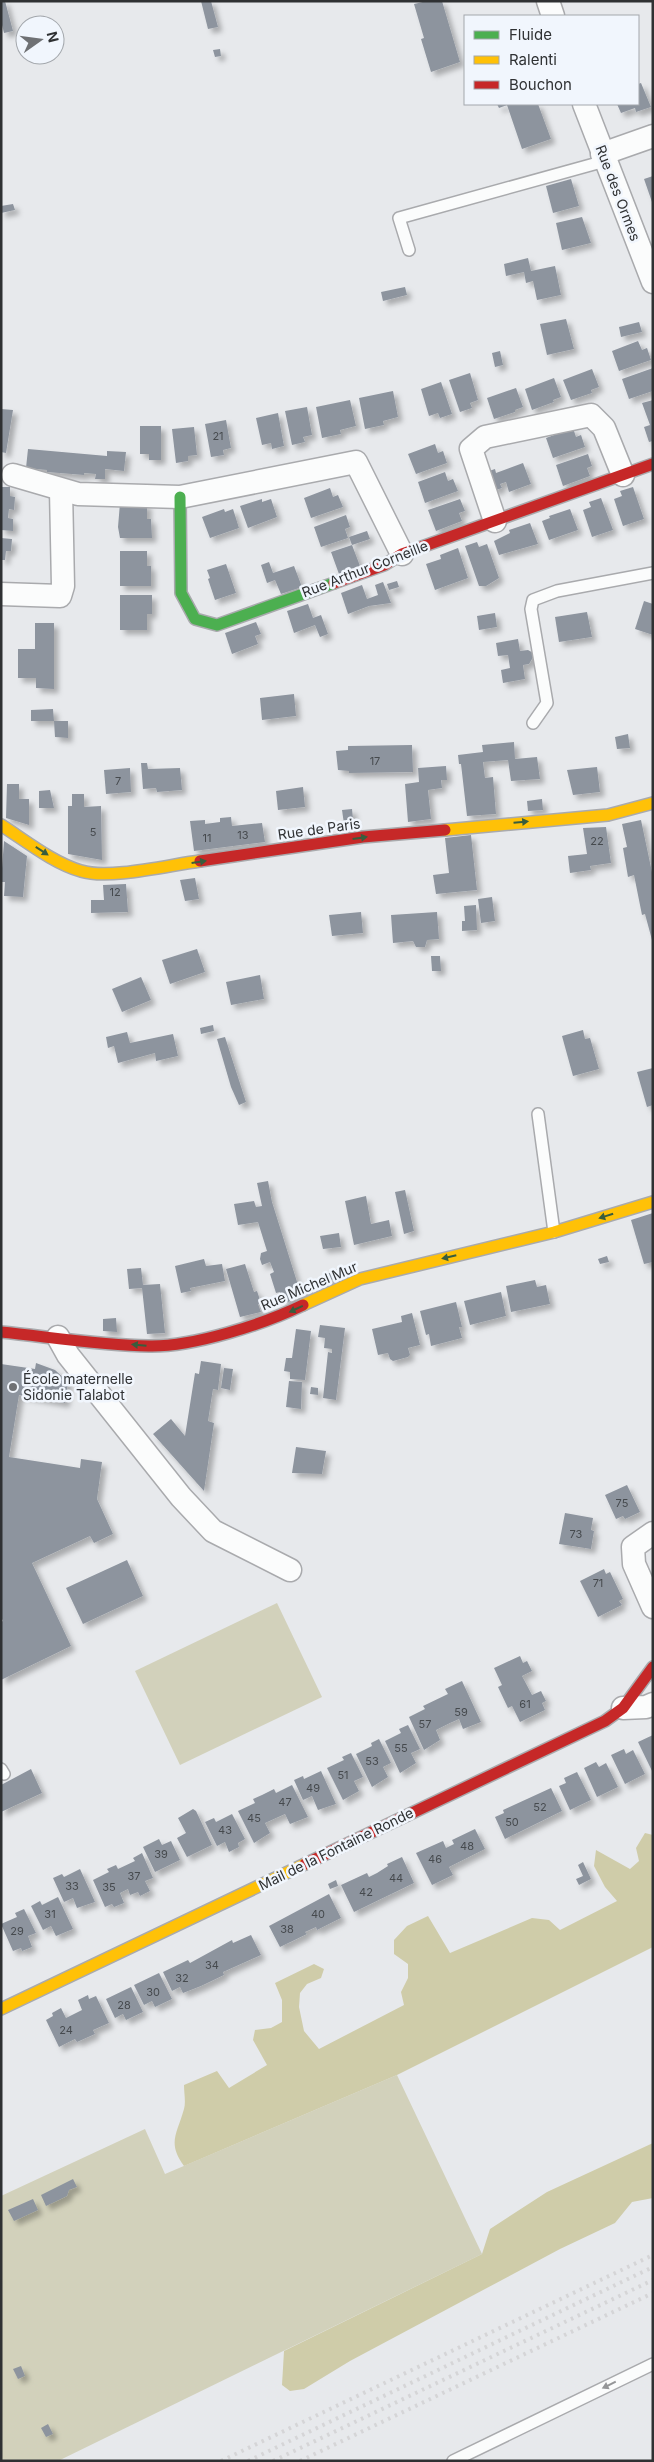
<svg xmlns="http://www.w3.org/2000/svg" width="654" height="2462" font-family="Inter,sans-serif">
<style>
.green{fill:#d2d1bb}
.forest{fill:#cfcca9}
.building{fill:#8d949e;filter:url(#shadow)}
.lines{fill:none;stroke-linecap:round;stroke-linejoin:round}
.lane-casing{stroke:#a9aaad;stroke-width:14}
.street-casing{stroke:#a9aaad;stroke-width:25}
.fast-casing{stroke:#a9aaad;stroke-width:14}
.slow-casing{stroke:#a9aaad;stroke-width:14}
.jam-casing{stroke:#a9aaad;stroke-width:14}
.lane{stroke:#fbfcfc;stroke-width:11}
.street{stroke:#fbfcfc;stroke-width:22}
.fast{stroke:#4caf50;stroke-width:11}
.slow{stroke:#ffc107;stroke-width:11}
.jam{stroke:#c62828;stroke-width:11}
.rail{stroke:#d5d5d7;stroke-width:4;stroke-dasharray:2.5 5;stroke-linecap:butt}
.oneway{fill:#395d3d}
.oneway2{fill:#959698}
.poi-dot{fill:#6f7174;stroke:#f1f6fd;stroke-width:2}
.labels{text-anchor:middle;stroke-width:5;stroke-linejoin:round;paint-order:stroke}
.number-label{font-size:11px;fill:#464a4e}
.street-label{font-size:14px;fill:#2f3133;stroke:#f1f6fd}
.poi-label{font-size:14px;fill:#2f3133;stroke:#f1f6fd;text-anchor:start}
</style>
<defs>
<filter id="shadow"><feDropShadow dx="4.5" dy="4.5" stdDeviation="2.5" flood-color="#0004"/></filter>
</defs>
<rect width="100%" height="100%" fill="#e7e9ec"/>
<g class="green">
<polygon points="277,1603 322,1697 180,1765 135,1671"/>
<polygon points="397,2075 482,2254 58,2461 1,2461 1,2196 145,2129 165,2174"/>
</g>
<g class="forest">
<path d="M645,1833l8,2v112l-256,128 -213,91c-17,-23 -7,-32 0,-57 2,-7 0,-16 0,-24l33,-14 12,17 38,-23 -14,-25 2,-10 16,-2 11,-6v-22l-7,-17 39,-19 10,5 -3,9 -14,6 -7,9 -1,14 5,24 15,18 85,-44 -3,-13 7,-14v-14l-14,-10v-14l13,-14 21,-10 22,37 82,-35 17,2 11,10 57,-29 -12,-14 -11,-21 2,-16 34,19 9,-8 -3,-13z"/>
<polygon points="653,2143 653,2198 632,2202 615,2223 560,2249 350,2361 304,2389 290,2391 282,2385 284,2351 482,2254 490,2229 547,2192"/>
</g>
<g class="building">
<polygon points="1,1 5,1 13,31 4,33 1,21"/>
<polygon points="201,1 211,1 218,27 208,29"/>
<polygon points="427,1 442,1 460,62 431,72 421,39 424,38 414,4"/>
<polygon points="220,49 221,56 215,57 213,50"/>
<polygon points="641,83 651,107 636,112 635,108 621,113 617,104 638,104 638,84"/>
<polygon points="497,104 538,104 551,139 522,149 507,105 499,108"/>
<polygon points="653,176 653,202 652,202 644,179"/>
<polygon points="571,179 579,206 553,213 546,186"/>
<polygon points="13,204 15,210 1,213 1,206"/>
<polygon points="582,217 591,243 562,250 556,223"/>
<polygon points="528,258 531,271 555,266 561,295 537,300 533,281 526,283 524,272 506,276 504,264"/>
<polygon points="405,287 407,295 383,301 381,292"/>
<polygon points="566,319 574,349 547,355 540,324"/>
<polygon points="639,322 642,332 621,337 619,327"/>
<polygon points="638,341 642,350 647,348 651,360 619,371 612,351"/>
<polygon points="500,351 503,365 495,367 492,353"/>
<polygon points="653,368 653,391 629,399 622,379"/>
<polygon points="592,369 599,387 591,390 592,393 571,400 563,380"/>
<polygon points="470,373 478,400 470,403 472,408 460,412 449,380"/>
<polygon points="554,378 561,397 553,400 554,402 532,410 525,389"/>
<polygon points="441,382 452,414 440,418 438,413 429,416 421,389"/>
<polygon points="516,388 523,407 515,410 515,412 494,419 487,398"/>
<polygon points="393,391 398,417 383,421 384,425 365,429 359,398"/>
<polygon points="350,400 356,426 340,430 341,434 322,438 316,407"/>
<polygon points="653,400 653,441 649,442 644,427 650,425 642,403"/>
<polygon points="307,407 312,435 303,437 305,442 292,445 285,411"/>
<polygon points="1,409 13,410 6,453 1,452"/>
<polygon points="278,413 284,446 272,449 271,443 262,445 256,418"/>
<polygon points="226,420 231,448 223,450 224,455 211,457 205,424"/>
<polygon points="140,426 161,426 161,460 149,460 149,454 140,454"/>
<polygon points="194,427 197,455 188,456 188,461 176,463 172,429"/>
<polygon points="573,428 576,437 581,435 585,447 553,458 546,438"/>
<polygon points="435,444 438,453 443,451 447,463 416,474 408,454"/>
<polygon points="28,449 107,456 107,451 126,452 124,471 105,469 105,479 95,479 96,474 84,473 84,475 47,472 47,470 26,468"/>
<polygon points="588,454 592,466 587,468 590,476 563,486 556,465"/>
<polygon points="523,463 531,484 509,492 506,482 500,484 502,488 493,491 486,472 495,469 496,473"/>
<polygon points="445,472 448,481 453,479 458,491 425,503 418,482"/>
<polygon points="1,487 10,487 10,496 15,497 14,510 9,509 8,518 13,519 13,531 1,530"/>
<polygon points="633,487 644,519 623,526 614,499 622,496 620,491"/>
<polygon points="330,488 333,497 338,495 343,507 311,518 304,498"/>
<polygon points="601,498 613,530 592,537 583,510 591,507 589,502"/>
<polygon points="262,499 262,502 271,499 277,517 248,528 240,506"/>
<polygon points="460,499 465,511 459,513 462,521 436,531 428,510"/>
<polygon points="120,503 147,504 147,519 151,519 152,538 120,538 118,527"/>
<polygon points="224,509 225,512 233,509 239,528 210,538 202,517"/>
<polygon points="570,509 578,530 549,540 542,521 550,518 549,516"/>
<polygon points="346,515 350,527 345,529 348,538 321,547 314,527"/>
<polygon points="530,523 538,544 499,555 494,541 510,533 509,530"/>
<polygon points="367,531 370,539 352,545 360,566 339,574 331,552 352,545 349,537"/>
<polygon points="1,538 12,539 11,551 6,551 5,560 1,560"/>
<polygon points="477,542 479,547 487,544 499,578 486,586 479,586 465,546"/>
<polygon points="458,548 468,578 435,590 426,564 441,559 440,555"/>
<polygon points="120,551 147,551 147,566 151,566 151,586 120,586"/>
<polygon points="269,562 273,573 294,566 302,587 281,594 275,580 267,583 261,565"/>
<polygon points="226,564 236,593 215,600 208,579 210,578 207,570"/>
<polygon points="397,581 399,587 389,590 387,584"/>
<polygon points="383,582 391,603 369,606 348,614 341,593 362,585 367,599 378,595 375,585"/>
<polygon points="120,595 152,595 152,614 147,614 147,630 120,630"/>
<polygon points="644,601 653,604 653,635 635,629"/>
<polygon points="308,604 313,618 321,615 328,634 320,637 315,625 294,633 287,611"/>
<polygon points="587,612 592,637 559,642 555,617"/>
<polygon points="495,613 497,627 479,630 477,616"/>
<polygon points="256,622 261,634 255,636 258,644 232,654 225,633"/>
<polygon points="35,623 54,623 54,689 36,688 36,678 18,678 18,649 35,649"/>
<polygon points="518,639 520,651 528,650 535,654 529,664 523,665 525,679 503,683 501,670 510,668 508,655 498,656 496,643"/>
<polygon points="294,694 296,716 262,720 260,698"/>
<polygon points="53,709 54,721 31,721 31,710"/>
<polygon points="54,721 68,721 68,738 55,737"/>
<polygon points="628,734 630,748 617,749 615,737"/>
<polygon points="514,742 515,759 537,757 540,779 511,781 508,760 483,762 485,778 493,777 496,814 467,816 461,764 459,764 458,755 483,752 482,745"/>
<polygon points="412,745 413,772 349,773 349,771 338,770 336,751 348,750 348,746"/>
<polygon points="141,763 147,763 148,769 180,768 182,790 157,792 156,788 143,789"/>
<polygon points="446,766 447,780 441,780 442,788 428,790 431,819 408,822 405,784 419,782 418,768"/>
<polygon points="597,767 600,792 573,795 567,770"/>
<polygon points="130,768 131,792 106,794 104,770"/>
<polygon points="7,784 19,784 19,799 29,799 29,825 6,818"/>
<polygon points="303,787 305,807 278,810 276,791"/>
<polygon points="50,790 54,808 39,808 39,791"/>
<polygon points="72,794 84,794 84,807 101,806 102,860 68,854 68,806 72,806"/>
<polygon points="542,799 543,810 528,811 527,801"/>
<polygon points="352,809 354,830 345,831 342,810"/>
<polygon points="231,817 232,826 262,823 265,842 194,851 190,821 205,820 205,824 220,822 220,818"/>
<polygon points="641,820 653,877 652,940 645,914 642,915 634,875 628,877 623,848 627,847 622,824"/>
<polygon points="606,827 611,863 590,866 591,870 570,873 568,856 587,854 583,828"/>
<polygon points="471,835 477,890 436,894 433,875 449,873 445,838"/>
<polygon points="4,841 27,856 23,897 4,896 5,882 1,882"/>
<polygon points="195,878 199,899 185,901 180,880"/>
<polygon points="126,884 128,912 91,913 91,900 104,900 103,885"/>
<polygon points="492,897 495,921 481,923 478,899"/>
<polygon points="476,905 477,930 462,931 462,921 465,921 464,906"/>
<polygon points="361,912 363,933 332,936 329,915"/>
<polygon points="437,912 439,939 427,940 425,947 416,947 413,941 393,943 391,915"/>
<polygon points="197,949 205,972 170,984 162,960"/>
<polygon points="431,956 440,956 441,971 432,971"/>
<polygon points="260,975 264,999 231,1005 226,982"/>
<polygon points="141,977 151,1000 122,1012 112,989"/>
<polygon points="213,1025 214,1031 201,1034 200,1028"/>
<polygon points="583,1030 585,1039 590,1038 599,1069 573,1076 562,1036"/>
<polygon points="127,1032 130,1043 173,1034 178,1056 156,1061 155,1053 118,1063 114,1046 108,1048 106,1037"/>
<polygon points="225,1037 246,1102 239,1105 231,1087 217,1039"/>
<polygon points="653,1068 653,1105 647,1107 637,1072"/>
<polygon points="268,1181 272,1202 298,1285 305,1283 310,1285 308,1292 284,1304 280,1292 276,1293 270,1274 274,1272 270,1262 262,1265 260,1259 261,1253 267,1251 258,1222 238,1225 234,1204 254,1201 256,1207 262,1206 257,1183"/>
<polygon points="405,1190 414,1231 404,1234 395,1192"/>
<polygon points="366,1196 371,1224 389,1220 392,1236 354,1245 345,1201"/>
<polygon points="653,1213 653,1262 644,1264 631,1220"/>
<polygon points="339,1233 341,1247 323,1249 320,1236"/>
<polygon points="607,1256 609,1262 600,1264 598,1259"/>
<polygon points="204,1259 206,1266 222,1264 225,1281 190,1288 191,1291 181,1293 175,1266"/>
<polygon points="245,1264 254,1292 257,1291 261,1303 258,1304 261,1312 240,1317 226,1269"/>
<polygon points="344,1266 345,1273 323,1285 318,1281 320,1280 319,1278"/>
<polygon points="141,1268 143,1285 160,1284 165,1333 147,1334 142,1288 129,1289 127,1269"/>
<polygon points="535,1280 537,1287 546,1285 550,1304 511,1312 506,1286"/>
<polygon points="501,1292 506,1316 470,1325 464,1301"/>
<polygon points="456,1302 462,1327 459,1327 462,1338 431,1346 429,1334 426,1335 420,1311"/>
<polygon points="412,1313 420,1345 408,1348 410,1355 408,1357 393,1361 390,1359 388,1353 378,1355 372,1329 402,1322 401,1316"/>
<polygon points="116,1318 117,1332 103,1331 103,1319"/>
<polygon points="320,1325 345,1328 336,1400 323,1398 328,1352 332,1353 332,1349 324,1348 325,1338 318,1337"/>
<polygon points="296,1329 311,1331 305,1380 290,1379 290,1372 284,1371 286,1358 292,1358"/>
<polygon points="201,1361 221,1364 218,1390 213,1389 208,1421 214,1423 204,1491 153,1434 171,1419 185,1436 195,1373 199,1374"/>
<polygon points="36,1363 55,1370 68,1382 65,1403 19,1395 9,1457 80,1468 81,1459 102,1462 97,1499 113,1534 94,1543 90,1536 32,1563 71,1646 1,1680 1,1622 3,1621 1,1617 1,1364 35,1369"/>
<polygon points="224,1368 233,1369 230,1390 221,1388"/>
<polygon points="289,1381 302,1382 301,1409 286,1407"/>
<polygon points="311,1387 318,1388 318,1395 310,1394"/>
<polygon points="296,1447 326,1451 322,1474 292,1473"/>
<polygon points="627,1485 640,1512 625,1519 623,1516 616,1519 605,1495"/>
<polygon points="565,1513 593,1518 591,1530 594,1531 591,1549 559,1544"/>
<polygon points="127,1560 143,1596 83,1624 66,1588"/>
<polygon points="604,1569 606,1574 610,1572 623,1599 619,1601 622,1605 598,1617 580,1581"/>
<polygon points="520,1656 523,1663 527,1661 532,1671 522,1676 532,1695 541,1691 546,1701 542,1703 545,1710 520,1722 512,1706 508,1708 498,1687 502,1685 494,1668"/>
<polygon points="462,1681 481,1722 463,1729 459,1719 450,1723 436,1730 440,1740 424,1750 409,1717 425,1709 423,1706 448,1694 445,1689"/>
<polygon points="408,1725 420,1749 411,1753 416,1763 400,1773 385,1741 401,1733 399,1729"/>
<polygon points="653,1735 653,1773 638,1742"/>
<polygon points="379,1739 391,1763 383,1767 388,1777 372,1787 356,1754 372,1746 371,1743"/>
<polygon points="624,1749 626,1754 633,1750 645,1774 625,1784 611,1755"/>
<polygon points="351,1753 363,1777 354,1781 359,1791 343,1800 327,1768 344,1760 342,1757"/>
<polygon points="596,1762 599,1767 606,1763 618,1787 597,1797 584,1768"/>
<polygon points="31,1769 42,1793 1,1812 1,1785"/>
<polygon points="321,1771 336,1804 318,1810 312,1796 303,1800 294,1780 303,1776 304,1779"/>
<polygon points="577,1772 591,1800 570,1810 559,1786 566,1783 564,1778"/>
<polygon points="292,1785 308,1817 290,1824 285,1814 265,1823 270,1833 254,1843 238,1811 255,1803 253,1799 262,1795 274,1789 276,1793"/>
<polygon points="551,1788 562,1811 505,1839 495,1817 504,1813 503,1810"/>
<polygon points="193,1809 196,1811 212,1845 187,1857 177,1838 186,1833 178,1818"/>
<polygon points="232,1814 245,1839 238,1843 239,1847 229,1852 225,1842 217,1846 205,1822 214,1818 216,1822"/>
<polygon points="475,1829 485,1849 449,1867 453,1875 432,1885 416,1853 443,1841 446,1848 454,1844 452,1840"/>
<polygon points="159,1839 162,1845 171,1841 180,1860 155,1872 143,1847"/>
<polygon points="142,1853 153,1878 145,1881 150,1891 140,1896 138,1892 130,1895 128,1889 120,1893 124,1903 114,1907 112,1904 105,1907 93,1880 109,1872 107,1869 116,1865 118,1869 135,1861 133,1858"/>
<polygon points="402,1857 414,1883 354,1912 341,1885 367,1873 369,1877 377,1873 388,1866 387,1864"/>
<polygon points="583,1862 591,1879 579,1885 576,1879 583,1876 578,1865"/>
<polygon points="80,1869 95,1902 77,1908 73,1898 64,1902 53,1878 62,1874 64,1877"/>
<polygon points="336,1880 338,1886 330,1889 328,1884"/>
<polygon points="329,1894 341,1918 317,1930 316,1927 305,1932 307,1934 280,1947 269,1926"/>
<polygon points="58,1897 73,1929 56,1936 51,1926 43,1930 31,1906 40,1901 42,1905"/>
<polygon points="24,1909 36,1933 28,1936 32,1947 22,1951 21,1948 13,1951 1,1924 17,1917 15,1913"/>
<polygon points="251,1935 261,1955 223,1972 224,1975 201,1986 183,1993 180,1987 172,1991 163,1972 188,1960 190,1963 232,1940 233,1943"/>
<polygon points="159,1973 172,1999 155,2007 152,2001 144,2005 134,1985"/>
<polygon points="131,1987 143,2012 126,2020 123,2014 115,2018 106,1999"/>
<polygon points="88,1995 89,1999 96,1996 109,2023 93,2030 95,2034 77,2042 75,2039 59,2047 46,2020 53,2016 52,2013 61,2008 66,2018 82,2010 78,2000"/>
<polygon points="73,2179 77,2187 69,2190 67,2196 46,2206 41,2195"/>
<polygon points="33,2199 38,2210 14,2221 8,2210"/>
<polygon points="21,2366 25,2376 18,2379 13,2369"/>
<polygon points="48,2424 53,2434 46,2437 41,2428"/>
</g>
<g class="lines">
<g class="lane-casing">
<g id="lane">
<polyline points="409,250 399,218 605,161"/>
<polyline points="533,723 547,703 531,609 533,600 557,591 653,573"/>
<polyline points="538,1114 554,1232"/>
<polyline points="1,1769 4,1774"/>
<polyline points="453,2461 653,2364"/>
</g>
</g>
<g class="street-casing">
<g id="street">
<polyline points="548,1 553,16"/>
<polyline points="584,104 653,282"/>
<polyline points="602,154 653,136"/>
<polyline points="13,475 78,494 180,497 356,462 402,554"/>
<polyline points="495,521 471,449 485,437 591,415 604,428 623,475"/>
<polyline points="1,594 60,596 63,586 61,490"/>
<polyline points="58,1337 68,1355 181,1497 213,1531 290,1570"/>
<polyline points="653,1533 633,1547 634,1564 653,1607"/>
<polyline points="623,1708 646,1707 653,1704"/>
</g>
</g>
<g class="fast-casing">
<polyline id="fast" points="180,497 181,593 195,619 217,625 334,583"/>
</g>
<g class="slow-casing">
<g id="slow">
<path d="M1,825c25,16 52,38 80,46 28,9 88,-6 119,-10"/>
<polyline points="445,830 608,815 653,803"/>
<polyline points="303,1305 360,1279 554,1232 653,1202"/>
<polyline points="1,2009 305,1864"/>
</g>
</g>
<g class="jam-casing">
<g id="jam">
<polyline points="334,583 384,565 402,554 653,464"/>
<polyline points="200,861 363,837 445,830"/>
<path d="M1,1332c49,5 99,13 148,14 44,1 115,-22 154,-41"/>
<polyline points="305,1864 605,1721 623,1708 653,1667"/>
</g>
</g>
<use href="#lane" class="lane"/>
<use href="#street" class="street"/>
<use href="#fast" class="fast"/>
<use href="#slow" class="slow"/>
<use href="#jam" class="jam"/>
<g class="rail">
<polyline points="221,2461 653,2255"/>
<polyline points="248,2461 653,2267"/>
<polyline points="273,2461 653,2280"/>
<polyline points="300,2461 653,2293"/>
</g>
</g>
<defs><path id="oneway-solid" d="M-6-.8H1V-3.2L6.5 0L1 3.2V.8H-6Z" transform="scale(1.25)"/></defs>
<g class="oneway">
<use href="#oneway-solid" transform="translate(521 822) rotate(-5)"/>
<use href="#oneway-solid" transform="translate(360 838) rotate(-8)"/>
<use href="#oneway-solid" transform="translate(42 851) rotate(33)"/>
<use href="#oneway-solid" transform="translate(199 862) rotate(-8)"/>
<use href="#oneway-solid" transform="translate(606 1216) rotate(163)"/>
<use href="#oneway-solid" transform="translate(449 1257) rotate(167)"/>
<use href="#oneway-solid" transform="translate(296 1309) rotate(155)"/>
<use href="#oneway-solid" transform="translate(139 1345) rotate(-175)"/>
</g>
<use class="oneway2" href="#oneway-solid" transform="translate(609 2385) rotate(154)"/>
<circle class="poi-dot" cx="13" cy="1387" r="5"/>
<g class="labels">
<g class="number-label">
<text x="218" y="440">21</text>
<text x="375" y="765">17</text>
<text x="118" y="785">7</text>
<text x="93" y="836">5</text>
<text x="243" y="839">13</text>
<text x="207" y="842">11</text>
<text x="597" y="845">22</text>
<text x="115" y="896">12</text>
<text x="622" y="1507">75</text>
<text x="576" y="1538">73</text>
<text x="598" y="1587">71</text>
<text x="525" y="1708">61</text>
<text x="461" y="1716">59</text>
<text x="425" y="1728">57</text>
<text x="401" y="1752">55</text>
<text x="372" y="1765">53</text>
<text x="343" y="1779">51</text>
<text x="313" y="1792">49</text>
<text x="285" y="1806">47</text>
<text x="540" y="1811">52</text>
<text x="254" y="1822">45</text>
<text x="512" y="1826">50</text>
<text x="225" y="1834">43</text>
<text x="467" y="1850">48</text>
<text x="161" y="1858">39</text>
<text x="435" y="1863">46</text>
<text x="134" y="1880">37</text>
<text x="396" y="1882">44</text>
<text x="72" y="1890">33</text>
<text x="109" y="1891">35</text>
<text x="366" y="1896">42</text>
<text x="50" y="1918">31</text>
<text x="318" y="1918">40</text>
<text x="287" y="1933">38</text>
<text x="17" y="1935">29</text>
<text x="212" y="1969">34</text>
<text x="182" y="1982">32</text>
<text x="153" y="1996">30</text>
<text x="124" y="2009">28</text>
<text x="66" y="2034">24</text>
</g>
<g class="street-label">
<text transform="translate(618 193) rotate(69)" y="5">Rue des Ormes</text>
<text transform="translate(365 569) rotate(-21)" y="5">Rue Arthur Corneille</text>
<text transform="translate(319 829) rotate(-8)" y="5">Rue de Paris</text>
<text transform="translate(309 1286) rotate(-23)" y="5">Rue Michel Mur</text>
<text transform="translate(336 1849) rotate(-26)" y="5">Mail de la Fontaine Ronde</text>
</g>
<g class="poi-label">
<text x="23" y="1384">École maternelle<tspan x="23" dy="16">Sidonie Talabot</tspan></text>
</g>
</g>
<rect width="654" height="2462" fill="none" stroke="#2f3133" stroke-width="5"/>
<rect x="464" y="15" width="175" height="90" fill="#f1f6fd" stroke="#a3a7ac"/>
<rect x="474" y="31" width="25" height="8" fill="#4caf50" stroke="#a3a7ac"/>
<text x="509" y="40" font-size="15" fill="#2f3133">Fluide</text>
<rect x="474" y="56" width="25" height="8" fill="#ffc107" stroke="#a3a7ac"/>
<text x="509" y="65" font-size="15" fill="#2f3133">Ralenti</text>
<rect x="474" y="81" width="25" height="8" fill="#c62828" stroke="#a3a7ac"/>
<text x="509" y="90" font-size="15" fill="#2f3133">Bouchon</text>
<g transform="translate(40 40) rotate(76)"><circle r="24" fill="#f1f6fd" stroke="#a3a7ac"/>
<path d="M0-4L9 19L0 12L-9 19Z" fill="#6f7174"/>
<text y="-8" font-size="14" font-weight="bold" text-anchor="middle" fill="#2f3133">N</text>
</g>
</svg>
